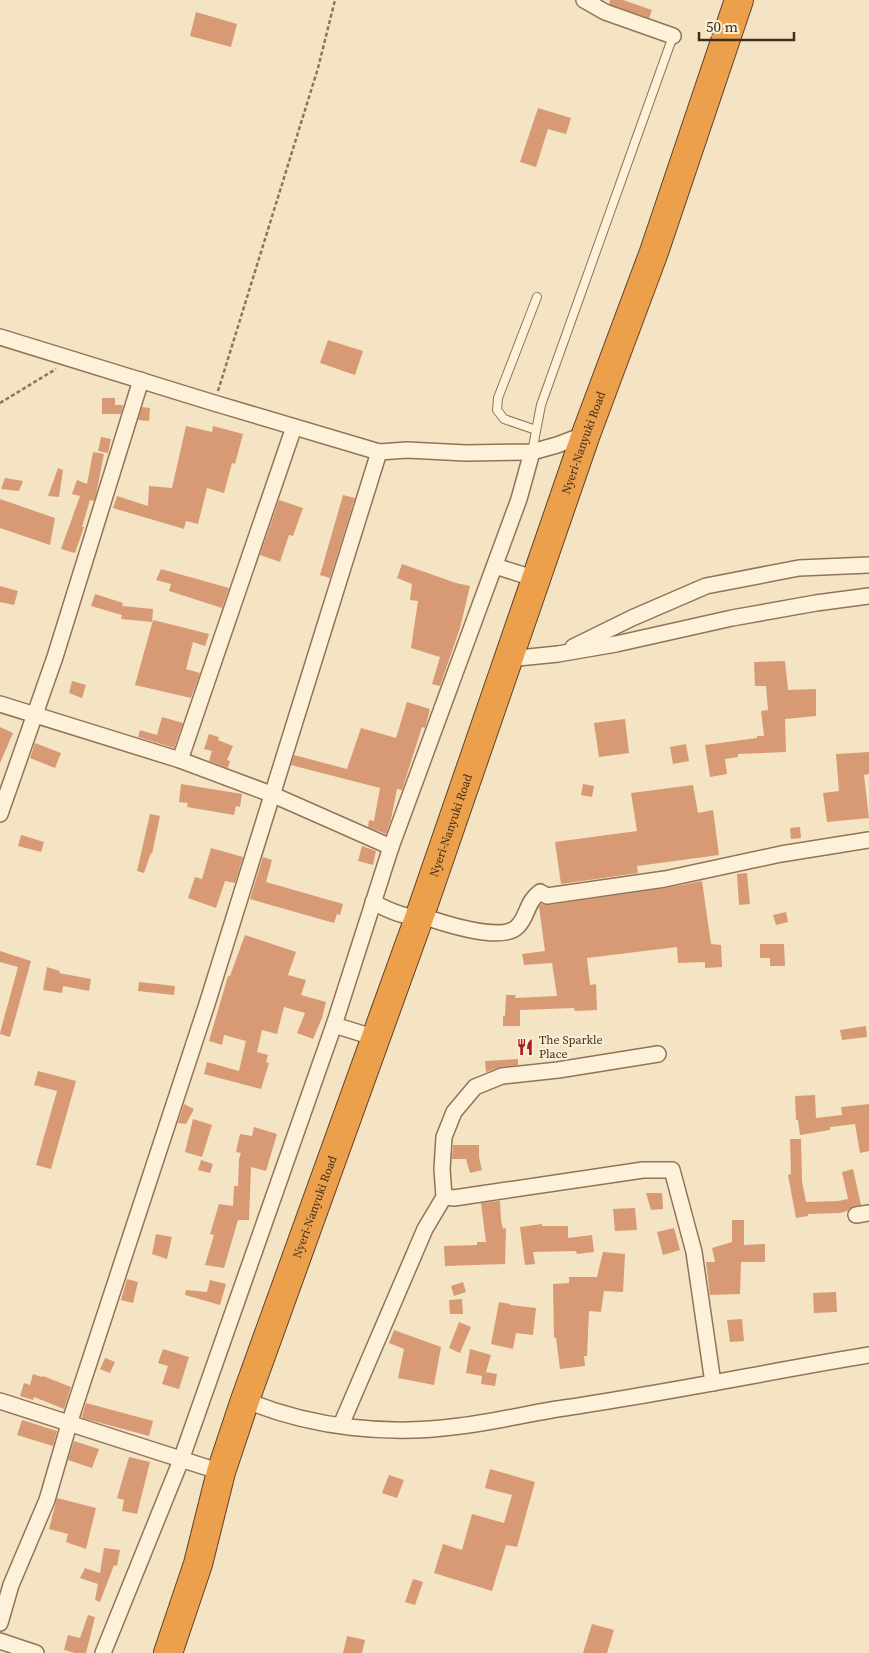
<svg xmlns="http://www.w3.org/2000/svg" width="869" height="1653" font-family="'Source Serif 4',serif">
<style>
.building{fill:#d79a75}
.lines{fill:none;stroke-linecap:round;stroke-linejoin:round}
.lane-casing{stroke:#917457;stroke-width:10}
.street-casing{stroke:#917457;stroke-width:18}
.highway-casing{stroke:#5f422c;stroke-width:30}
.path{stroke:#917457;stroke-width:2.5;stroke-dasharray:4 2.5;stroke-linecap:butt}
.lane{stroke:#fdf1d9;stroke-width:8}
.street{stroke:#fdf1d9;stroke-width:15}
.highway{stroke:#eda04b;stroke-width:28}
.labels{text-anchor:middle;stroke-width:4;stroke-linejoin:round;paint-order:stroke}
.street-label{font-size:12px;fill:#3f2d1d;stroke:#faeed5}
.poi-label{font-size:12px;fill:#3f2d1d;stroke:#faeed5;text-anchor:start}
</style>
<rect width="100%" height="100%" fill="#f4e4c4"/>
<g class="building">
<polygon points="610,0 623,0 652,10 649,18 609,4"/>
<polygon points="196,12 237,24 231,47 190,36"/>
<polygon points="538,108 571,118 566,134 548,129 536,167 520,162"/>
<polygon points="328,340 363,351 355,375 320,363"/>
<polygon points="102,398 115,398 115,405 123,405 121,414 102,414"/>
<polygon points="142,407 150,408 149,421 138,420"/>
<polygon points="186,426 212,432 213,426 243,434 235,464 232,463 224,493 207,488 198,524 186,521 184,529 113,508 117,496 148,506 149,486 172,488"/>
<polygon points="101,437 111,439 108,453 98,451"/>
<polygon points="93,452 104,454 96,495 94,501 90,500 82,527 84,527 75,553 61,549 80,496 72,494 77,480 87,484"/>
<polygon points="58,468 63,470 59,497 48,496"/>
<polygon points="5,478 23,481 19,491 1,489"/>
<polygon points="343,495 355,498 330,578 320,575"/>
<polygon points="0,499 55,518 50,545 0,528"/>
<polygon points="279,500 303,508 293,536 289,535 280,562 260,555"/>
<polygon points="402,564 456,583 470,586 460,628 440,686 432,684 440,657 411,648 418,601 410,600 412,584 397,578"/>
<polygon points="161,569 229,588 222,608 169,591 171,584 156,580"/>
<polygon points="0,586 18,591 14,605 0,602"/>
<polygon points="95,594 123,603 122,606 153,609 152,622 121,619 122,615 91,606"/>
<polygon points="153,620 209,634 205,646 193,642 186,669 200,673 191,698 135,685"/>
<polygon points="785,661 788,690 816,689 816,716 785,719 786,752 738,754 738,757 725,759 727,774 710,777 705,745 757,738 757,736 764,736 761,711 768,710 766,686 755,686 754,662"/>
<polygon points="72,681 86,685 82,698 69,693"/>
<polygon points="407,702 430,709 425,728 422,727 402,790 397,789 391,819 386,834 368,827 369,820 374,821 380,788 291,765 294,755 347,769 361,728 396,738"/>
<polygon points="162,717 183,723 174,748 138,737 140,730 157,735"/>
<polygon points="625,719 629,753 599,757 594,723"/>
<polygon points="0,727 13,733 0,763"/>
<polygon points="209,734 219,737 218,740 233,746 227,760 230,761 228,768 209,761 212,751 204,749"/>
<polygon points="35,743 61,753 55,768 30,758"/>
<polygon points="686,744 689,761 673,764 670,747"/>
<polygon points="869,752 869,774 864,775 869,818 827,822 823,793 839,791 836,754"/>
<polygon points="181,784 242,794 240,807 236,806 234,815 187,807 188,803 179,802"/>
<polygon points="583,784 594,786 592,797 581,795"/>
<polygon points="693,785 698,813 713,810 719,855 637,866 638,873 561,884 555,842 637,831 631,793"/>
<polygon points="150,814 160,816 152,854 151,853 144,873 137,871"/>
<polygon points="800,827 801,838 791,839 790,828"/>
<polygon points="21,835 44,842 41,852 18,846"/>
<polygon points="362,846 376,851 373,865 358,861"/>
<polygon points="211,848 243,857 235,883 225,881 216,908 188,898 195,877 202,879"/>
<polygon points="263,857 272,860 266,882 343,904 340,915 337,914 334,923 250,899"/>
<polygon points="747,873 750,904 739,905 737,874"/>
<polygon points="702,881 711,944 721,945 722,967 705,968 705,962 678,963 677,947 587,958 590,985 596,984 597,1010 575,1011 574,1008 520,1010 520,1026 503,1026 503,1016 505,1016 506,995 516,995 515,998 557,996 552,963 524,965 522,954 545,951 539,907 541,904 548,905 666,888"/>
<polygon points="786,912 788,922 776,925 773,915"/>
<polygon points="245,935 296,952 288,975 306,980 301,995 326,1002 322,1018 313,1039 297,1033 305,1013 284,1007 277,1034 262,1030 257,1052 268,1055 266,1062 269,1063 261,1089 204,1074 207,1062 239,1071 246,1041 224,1035 222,1045 209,1041 228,976 230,976"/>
<polygon points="760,944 784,944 785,966 770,966 770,958 760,958"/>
<polygon points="0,951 31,961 10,1037 0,1034 0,1033 18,967 0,962"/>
<polygon points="47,967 60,971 59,973 91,979 89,991 63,986 62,993 43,990"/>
<polygon points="139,982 175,986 174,995 138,991"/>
<polygon points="866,1026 867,1037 842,1040 840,1030"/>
<polygon points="518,1059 518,1065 501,1067 486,1072 485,1061"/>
<polygon points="38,1071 76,1081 51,1169 36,1165 57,1091 34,1085"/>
<polygon points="815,1095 816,1118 842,1115 841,1107 869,1104 869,1151 860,1153 855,1124 830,1127 830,1130 800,1135 798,1120 796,1120 795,1096"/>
<polygon points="184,1104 194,1109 186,1124 178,1123"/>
<polygon points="193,1119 212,1125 202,1157 185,1152"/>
<polygon points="254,1127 277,1134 266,1171 251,1167 249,1220 238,1220 224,1268 205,1265 214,1235 210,1234 219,1204 233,1206 234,1186 238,1186 239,1159 241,1153 236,1152 240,1134 252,1136"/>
<polygon points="790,1139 801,1139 802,1181 806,1202 838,1201 848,1199 842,1172 853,1169 861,1205 854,1206 847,1211 840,1213 808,1214 808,1216 796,1218 788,1175 791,1174"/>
<polygon points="453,1145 479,1145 479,1157 482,1170 470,1173 466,1159 452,1159"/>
<polygon points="201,1160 213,1164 210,1173 198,1170"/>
<polygon points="646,1193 662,1193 663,1209 651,1210"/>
<polygon points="500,1201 501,1220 503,1229 506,1228 505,1264 445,1266 444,1246 477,1245 477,1242 486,1242 481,1203"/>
<polygon points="635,1208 637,1230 615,1231 613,1209"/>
<polygon points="732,1220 744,1220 744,1245 765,1244 765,1262 741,1262 740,1294 710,1295 706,1262 715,1262 712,1248 732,1242"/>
<polygon points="542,1224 542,1226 568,1226 568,1238 592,1235 594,1252 577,1254 576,1251 533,1252 535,1264 525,1265 520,1227"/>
<polygon points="674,1228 680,1250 663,1255 657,1232"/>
<polygon points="156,1234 172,1237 167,1259 152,1254"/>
<polygon points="603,1252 625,1254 623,1292 604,1291 601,1312 589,1311 587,1356 584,1356 585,1366 560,1369 556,1338 554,1338 553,1284 569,1283 569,1277 597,1277"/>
<polygon points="127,1279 138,1282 133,1303 121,1300"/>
<polygon points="210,1280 226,1284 220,1305 185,1295 186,1290 207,1292"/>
<polygon points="463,1282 466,1292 454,1296 451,1286"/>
<polygon points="836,1292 837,1312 814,1313 813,1293"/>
<polygon points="462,1299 463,1314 450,1314 449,1300"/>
<polygon points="499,1302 510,1304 510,1305 536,1308 533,1335 516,1333 513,1349 491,1344"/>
<polygon points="742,1319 744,1341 730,1342 727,1320"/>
<polygon points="459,1322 471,1327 460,1353 449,1348"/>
<polygon points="394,1330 441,1347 434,1385 398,1378 404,1349 389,1343"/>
<polygon points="163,1349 189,1357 179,1389 162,1384 168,1366 158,1363"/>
<polygon points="470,1349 491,1355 486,1372 497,1374 495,1386 481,1384 482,1376 466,1373"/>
<polygon points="105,1358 115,1362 110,1373 100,1369"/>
<polygon points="33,1374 42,1377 43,1376 71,1387 64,1409 34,1397 33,1400 20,1396 24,1383 30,1385"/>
<polygon points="86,1403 153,1421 149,1436 82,1418 82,1416"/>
<polygon points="22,1420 57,1431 53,1446 17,1435"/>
<polygon points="74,1441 99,1449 92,1468 68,1460"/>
<polygon points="129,1457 150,1462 137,1514 122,1511 124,1500 117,1498"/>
<polygon points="490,1469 535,1482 517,1547 506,1545 492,1591 434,1573 443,1544 462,1550 472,1514 504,1523 512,1495 485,1488"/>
<polygon points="389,1475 404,1480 397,1498 382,1493"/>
<polygon points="57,1498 96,1508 86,1549 66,1542 68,1534 49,1529"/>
<polygon points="104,1548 120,1550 117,1566 114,1565 100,1602 95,1600 98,1584 80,1578 85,1568 100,1573"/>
<polygon points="413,1579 423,1582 415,1605 405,1602"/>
<polygon points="88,1615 95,1617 86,1653 75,1653 64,1650 68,1635 80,1638"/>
<polygon points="592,1624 614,1630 607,1653 583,1653"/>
<polygon points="347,1636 365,1640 362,1653 343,1653"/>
</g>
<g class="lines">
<g class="lane-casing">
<g id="lane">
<polyline points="536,430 504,419 497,410 498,398 537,297"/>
<polyline points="532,452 541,405 673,36"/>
</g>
</g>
<g class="street-casing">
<g id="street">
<polyline points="584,0 605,12 673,36"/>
<polyline points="0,337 214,403 379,452 407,450 466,453 532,452 557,445 586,434"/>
<polyline points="495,566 536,579"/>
<polyline points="573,647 632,618 706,586 799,568 869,565"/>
<polyline points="508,659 558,654 616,644 732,618 816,603 869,596"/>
<polyline points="0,704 180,760 271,794 391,847"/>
<polyline points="180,760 294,427"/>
<polyline points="0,814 55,657 141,380"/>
<path d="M373,902c16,9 32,16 51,16"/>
<path d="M420,915c19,7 81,28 97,12 11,-10 9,-25 23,-35l7,4 118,-17 116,-25 88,-14"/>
<polyline points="334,1025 376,1038"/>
<polyline points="444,1197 454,1198 643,1170 672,1170 694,1252 713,1383"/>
<polyline points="856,1215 869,1213"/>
<path d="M245,1400c67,28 144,36 215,26 35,-4 69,-13 104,-18 102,-15 203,-36 305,-53"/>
<polyline points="0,1401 221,1472"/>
<polyline points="341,1425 425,1229 444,1197 442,1169 444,1137 454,1112 475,1087 502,1076 558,1070 658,1054"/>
<polyline points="0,1623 11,1585 47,1500 69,1424 207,1004 379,452"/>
<polyline points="0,1641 36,1653"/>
<polyline points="103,1653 181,1460 334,1025 391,847 519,499 532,452"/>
</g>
</g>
<g class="highway-casing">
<g id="highway">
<path id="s1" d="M168,1653l30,-89 23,-92 24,-72 174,-482 167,-484 68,-182 85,-252"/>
</g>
</g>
<g class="path">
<polyline points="218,391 318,68 335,0"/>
<polyline points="0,403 56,369"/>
</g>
<use href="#lane" class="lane"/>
<use href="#street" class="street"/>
<use href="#highway" class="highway"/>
</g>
<defs>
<g id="restaurant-bare" transform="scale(1.35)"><path d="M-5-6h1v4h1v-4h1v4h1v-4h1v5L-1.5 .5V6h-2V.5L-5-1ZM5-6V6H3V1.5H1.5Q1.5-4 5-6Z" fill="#a81f25" stroke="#faeed5" stroke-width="2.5" paint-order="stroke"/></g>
</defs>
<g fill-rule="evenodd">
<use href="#restaurant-bare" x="525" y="1047"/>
</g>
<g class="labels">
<g class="street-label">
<text dy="4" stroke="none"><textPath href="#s1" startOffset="1280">Nyeri-Nanyuki Road</textPath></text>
<text dy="4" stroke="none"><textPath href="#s1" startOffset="875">Nyeri-Nanyuki Road</textPath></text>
<text dy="4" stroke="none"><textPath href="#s1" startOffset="470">Nyeri-Nanyuki Road</textPath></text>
</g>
<g class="poi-label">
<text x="539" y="1044">The Sparkle<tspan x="539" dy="14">Place</tspan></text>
</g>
</g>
<path d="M699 32v8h95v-8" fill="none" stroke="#3f2d1d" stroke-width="2.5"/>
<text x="706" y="32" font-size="15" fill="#3f2d1d" stroke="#faeed5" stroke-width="4" paint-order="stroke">50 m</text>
</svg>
